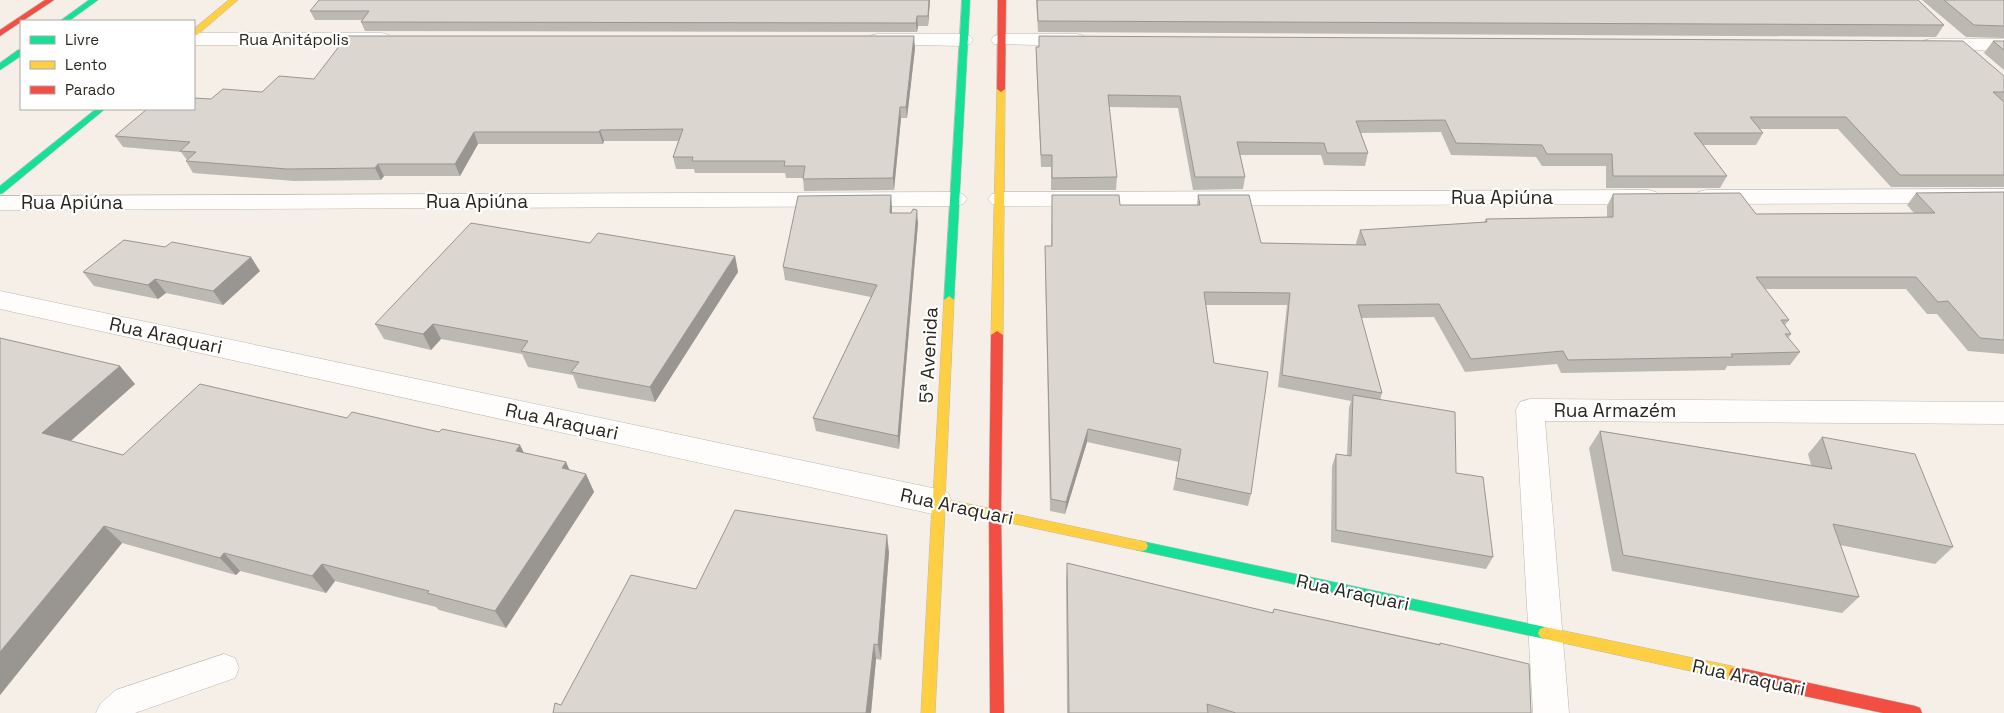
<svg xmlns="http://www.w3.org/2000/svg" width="2004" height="713" font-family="'Space Grotesk',sans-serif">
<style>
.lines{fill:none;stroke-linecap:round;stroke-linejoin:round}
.lane-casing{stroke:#bbb7b1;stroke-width:1}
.street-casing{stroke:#bbb7b1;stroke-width:1}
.fast-casing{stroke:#bbb7b1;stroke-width:1}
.slow-casing{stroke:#bbb7b1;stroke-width:1}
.jam-casing{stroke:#bbb7b1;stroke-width:1}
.lane{fill:#fefdfb;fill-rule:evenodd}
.street{fill:#fefdfb;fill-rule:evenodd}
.fast{fill:#16e098;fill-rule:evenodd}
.slow{fill:#ffcf43;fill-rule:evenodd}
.jam{fill:#f24e42;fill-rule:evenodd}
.wall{fill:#bcb8b2}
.shaded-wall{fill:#999691}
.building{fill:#dbd6cf;stroke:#999691}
.labels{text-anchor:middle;stroke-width:4.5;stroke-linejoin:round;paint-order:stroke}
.far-street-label{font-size:16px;fill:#2a2620;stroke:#fff}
.street-label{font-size:19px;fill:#2a2620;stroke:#fff}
</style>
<rect width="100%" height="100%" fill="#f5efe7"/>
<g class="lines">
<g class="lane-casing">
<polygon id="lane" points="224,654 235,658 239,668 235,678 135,713 96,713 101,703 116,690"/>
</g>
<g class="street-casing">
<g id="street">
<polygon points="194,33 382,33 389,35 392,39 389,43 382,45 194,45"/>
<polygon points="877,34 963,34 970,36 973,40 970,44 963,46 870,44 867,40 870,36"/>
<polygon points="1001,34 1077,34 1084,36 1087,40 1084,44 1077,46 994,44 991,40 994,36"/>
<polygon points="1930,39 2004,39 2004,51 1923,49 1920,45 1923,41"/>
<polygon points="2004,189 2004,203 1706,204 1698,202 1694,197 1698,192 1706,190"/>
<polygon points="1648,190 1656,192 1660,197 1656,202 1648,204 1000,206 992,204 988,199 992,194 1000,192"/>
<polygon points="955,192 963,194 967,199 963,204 955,206 0,210 0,196"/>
<polygon points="0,291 937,489 948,493 952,502 948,511 937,515 0,309"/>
<polygon points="1530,399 2004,402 2004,424 1545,421 1569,713 1533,713 1516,410 1520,402"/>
</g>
</g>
<g class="fast-casing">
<g id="fast">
<polygon points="89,0 98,0 69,21 60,21"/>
<polygon points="962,0 970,0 954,300 949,304 944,300"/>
<polygon points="18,50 21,50 21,56 0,70 0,63"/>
<polygon points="96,109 105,109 3,193 0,194 0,186"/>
<polygon points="1141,541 1545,627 1550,629 1552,633 1550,637 1545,639 1141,551 1136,550 1134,546 1136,542"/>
</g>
</g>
<g class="slow-casing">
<g id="slow">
<polygon points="229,0 238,0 197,35 194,35 194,29"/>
<polygon points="1001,86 1005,89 1003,335 997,339 991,335 997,89"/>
<polygon points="949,296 954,300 945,499 1141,541 1146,542 1148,546 1146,550 1141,551 945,509 935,713 921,713 932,505 931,502 933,498 944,300"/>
<polygon points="1545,627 1736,667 1741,669 1743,674 1741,679 1736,681 1545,639 1540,637 1538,633 1540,629"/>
</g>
</g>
<g class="jam-casing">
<g id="jam">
<polygon points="45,0 54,0 0,36 0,30"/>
<polygon points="998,0 1006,0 1005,89 1001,92 997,89"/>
<polygon points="997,331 1003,335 1001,514 1004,713 990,713 989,514 991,335"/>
<polygon points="1736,667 1915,706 1920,708 1922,713 1883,713 1736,681 1731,679 1729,674 1731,669"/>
</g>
</g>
<use href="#lane" class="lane"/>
<use href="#street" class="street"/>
<use href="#fast" class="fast"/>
<use href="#slow" class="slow"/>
<use href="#jam" class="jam"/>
</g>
<g class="wall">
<polygon points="930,0 928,26 918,26 917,32 365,31 361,22 362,20 315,20 310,11"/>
<polygon points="1036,0 1918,0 1944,25 1936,37 1038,32"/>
<polygon points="1922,0 2004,0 2004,38 1966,37"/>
<polygon points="1039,36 2004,76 2004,187 1891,187 1838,129 1760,129 1763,133 1756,145 1703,145 1727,176 1720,188 1606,188 1606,166 1542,166 1536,157 1451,155 1441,132 1361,133 1368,153 1365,166 1324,165 1321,155 1240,155 1245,177 1243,189 1193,190 1178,108 1109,107 1117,177 1116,190 1051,190 1051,167 1041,167 1036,59 1036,47 1039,47"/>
<polygon points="1993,41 2004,41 2004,70 1984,53"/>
<polygon points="915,48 907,118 901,118 894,190 804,191 803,178 786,178 785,173 695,173 694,169 676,169 673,157 678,141 604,141 603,144 478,144 460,176 384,176 381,180 294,181 193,173 186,161 187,160 181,152 123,147 115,136 211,99 262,92 314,79"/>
<polygon points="2004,192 2004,354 1968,351 1937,314 1927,314 1906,289 1765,289 1789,320 1785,325 1791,334 1788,338 1800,352 1790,365 1727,366 1725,370 1561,373 1557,364 1465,372 1434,317 1361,318 1382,393 1380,400 1456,473 1493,557 1486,569 1331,542 1332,466 1336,454 1347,456 1349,408 1351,401 1278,387 1287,305 1206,305 1214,363 1251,494 1248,506 1173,490 1179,462 1087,442 1065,514 1050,511 1045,259 1045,246 1051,246 1052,195 1120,205 1197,205 1198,195 1261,243 1357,245 1356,243 1360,230 1484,222 1486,219 1607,217 1607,206 1613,194 1756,214 1914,213 1907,205 1916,193"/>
<polygon points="892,208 892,213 918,223 899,449 816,431 813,418 871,297 785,280 783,267"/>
<polygon points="590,243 735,256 738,272 655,402 578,388 573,375 528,367 522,354 441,339 431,350 384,339 375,324"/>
<polygon points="260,271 223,305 166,293 158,299 94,286 83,272"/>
<polygon points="0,338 135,384 71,441 123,455 347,418 520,445 523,453 566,462 569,470 586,474 594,492 506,628 439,610 436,607 335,581 326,593 240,571 236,575 122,543 0,695"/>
<polygon points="1600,431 1811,465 1808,454 1822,437 1953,547 1935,564 1840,545 1859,597 1842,613 1612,571 1589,448"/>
<polygon points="889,552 881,660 876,659 871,713 553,713 561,705 696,589"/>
<polygon points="1067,563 1272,613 1274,609 1439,644 1440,643 1531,713 1067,713 1066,580"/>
</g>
<g class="shaded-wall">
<polygon points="929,0 930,0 928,26 928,16"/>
<polygon points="917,16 918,26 917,32 916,23"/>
<polygon points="914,36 915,48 907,118 906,107"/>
<polygon points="900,107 901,118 894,190 893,178"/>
<polygon points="600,130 604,141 603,144 599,132"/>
<polygon points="474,132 478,144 460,176 455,164"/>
<polygon points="378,164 384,176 381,180 375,168"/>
<polygon points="891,195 892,208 891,226 890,213"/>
<polygon points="917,210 918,223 899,449 898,436"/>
<polygon points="735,256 738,272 655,402 650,387"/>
<polygon points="251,257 260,271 223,305 213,291"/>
<polygon points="155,279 166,293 158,299 148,285"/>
<polygon points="433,324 441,339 431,350 423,334"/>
<polygon points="120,366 135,384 59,451 42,433"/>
<polygon points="1088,429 1087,442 1065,514 1066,502"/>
<polygon points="520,445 529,463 516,451"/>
<polygon points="566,462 574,480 562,468"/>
<polygon points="586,474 594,492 506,628 495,611"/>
<polygon points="104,526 122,543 0,695 0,652"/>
<polygon points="887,535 889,552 881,660 878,645"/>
<polygon points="224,553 240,571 236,575 220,558"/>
<polygon points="322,564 335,581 326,593 312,576"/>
<polygon points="874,644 876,659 871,713 866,713"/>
</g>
<g class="building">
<polygon points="319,0 929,0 928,16 917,16 916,23 361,22 369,11 310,11"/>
<polygon points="1037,0 1918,0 1944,25 1038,21"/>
<polygon points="1944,0 2004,0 2004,26 1974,25"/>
<polygon points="347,36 914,36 906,107 900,107 893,178 803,179 805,166 784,166 785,161 692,161 693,157 673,157 683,129 600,130 599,132 474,132 455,164 378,164 375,168 287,169 186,161 196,152 180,151 190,142 115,136 147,109 194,109 194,98 211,99 223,89 262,92 279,76 314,79"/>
<polygon points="1039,36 1963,41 2004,76 2004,92 1993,92 2004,102 2004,175 1900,175 1846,117 1750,117 1763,133 1694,133 1727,176 1613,176 1612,154 1547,154 1542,145 1456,143 1445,120 1356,121 1368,153 1327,153 1324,143 1237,142 1245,177 1195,177 1180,96 1108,95 1117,177 1052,178 1052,155 1041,155 1036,47 1039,47"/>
<polygon points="1993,41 2004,41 2004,50"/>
<polygon points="2004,192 2004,340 1980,338 1948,301 1938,302 1916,277 1756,277 1789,320 1781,320 1791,334 1785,334 1800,352 1731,354 1733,357 1568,360 1563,351 1471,359 1439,304 1358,305 1382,393 1282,375 1290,293 1204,292 1214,363 1268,372 1251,494 1176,478 1181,449 1088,429 1066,502 1051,499 1045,246 1052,246 1052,195 1119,195 1120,205 1200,205 1198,195 1249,195 1261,243 1366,245 1360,230 1487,222 1486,219 1613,217 1613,194 1740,193 1756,214 1935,213 1916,193"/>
<polygon points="891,195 890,213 911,213 913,209 917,210 898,436 813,418 877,285 783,267 798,196"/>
<polygon points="471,223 590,243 598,233 735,256 650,387 571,372 579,362 521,351 528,341 433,324 423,334 375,324"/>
<polygon points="124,240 165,247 172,242 251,257 213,291 155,279 148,285 83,272"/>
<polygon points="0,338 120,366 42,433 123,455 200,384 347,418 352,412 439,432 442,429 520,445 516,451 566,462 562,468 586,474 495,611 427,593 429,591 322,564 312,576 224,553 220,558 104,526 0,652"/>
<polygon points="1353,395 1455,412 1456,473 1483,477 1493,557 1336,530 1336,454 1351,456"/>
<polygon points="1600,431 1832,469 1822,437 1915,454 1953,547 1833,524 1859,597 1623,555"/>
<polygon points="735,510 887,535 878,645 874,644 866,713 553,713 555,703 561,705 631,575 696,589"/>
<polygon points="1067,563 1273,613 1274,609 1440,645 1440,643 1529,664 1531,713 1236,713 1207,704 1208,713 1069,713"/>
</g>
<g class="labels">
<g class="far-street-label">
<text x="294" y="45">Rua Anitápolis</text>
</g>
<g class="street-label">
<text x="1502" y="204">Rua Apiúna</text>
<text x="477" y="208">Rua Apiúna</text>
<text x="72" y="209">Rua Apiúna</text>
<text transform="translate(166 335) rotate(12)" y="7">Rua Araquari</text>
<text transform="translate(928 355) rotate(-87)" y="7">5ª Avenida</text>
<text x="1615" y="417">Rua Armazém</text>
<text transform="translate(562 421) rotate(12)" y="7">Rua Araquari</text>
<text transform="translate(957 506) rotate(12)" y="7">Rua Araquari</text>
<text transform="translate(1353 592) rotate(12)" y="7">Rua Araquari</text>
<text transform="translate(1749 677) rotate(12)" y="7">Rua Araquari</text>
</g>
</g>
<rect x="20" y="20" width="175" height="90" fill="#ffffff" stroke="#aaa8a6"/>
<rect x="30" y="36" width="25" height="8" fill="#16e098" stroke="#aaa8a6"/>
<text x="65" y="45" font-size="15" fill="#2a2620">Livre</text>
<rect x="30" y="61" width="25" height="8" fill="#ffcf43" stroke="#aaa8a6"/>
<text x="65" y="70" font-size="15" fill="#2a2620">Lento</text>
<rect x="30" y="86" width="25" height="8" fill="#f24e42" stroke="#aaa8a6"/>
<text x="65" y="95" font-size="15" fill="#2a2620">Parado</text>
</svg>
